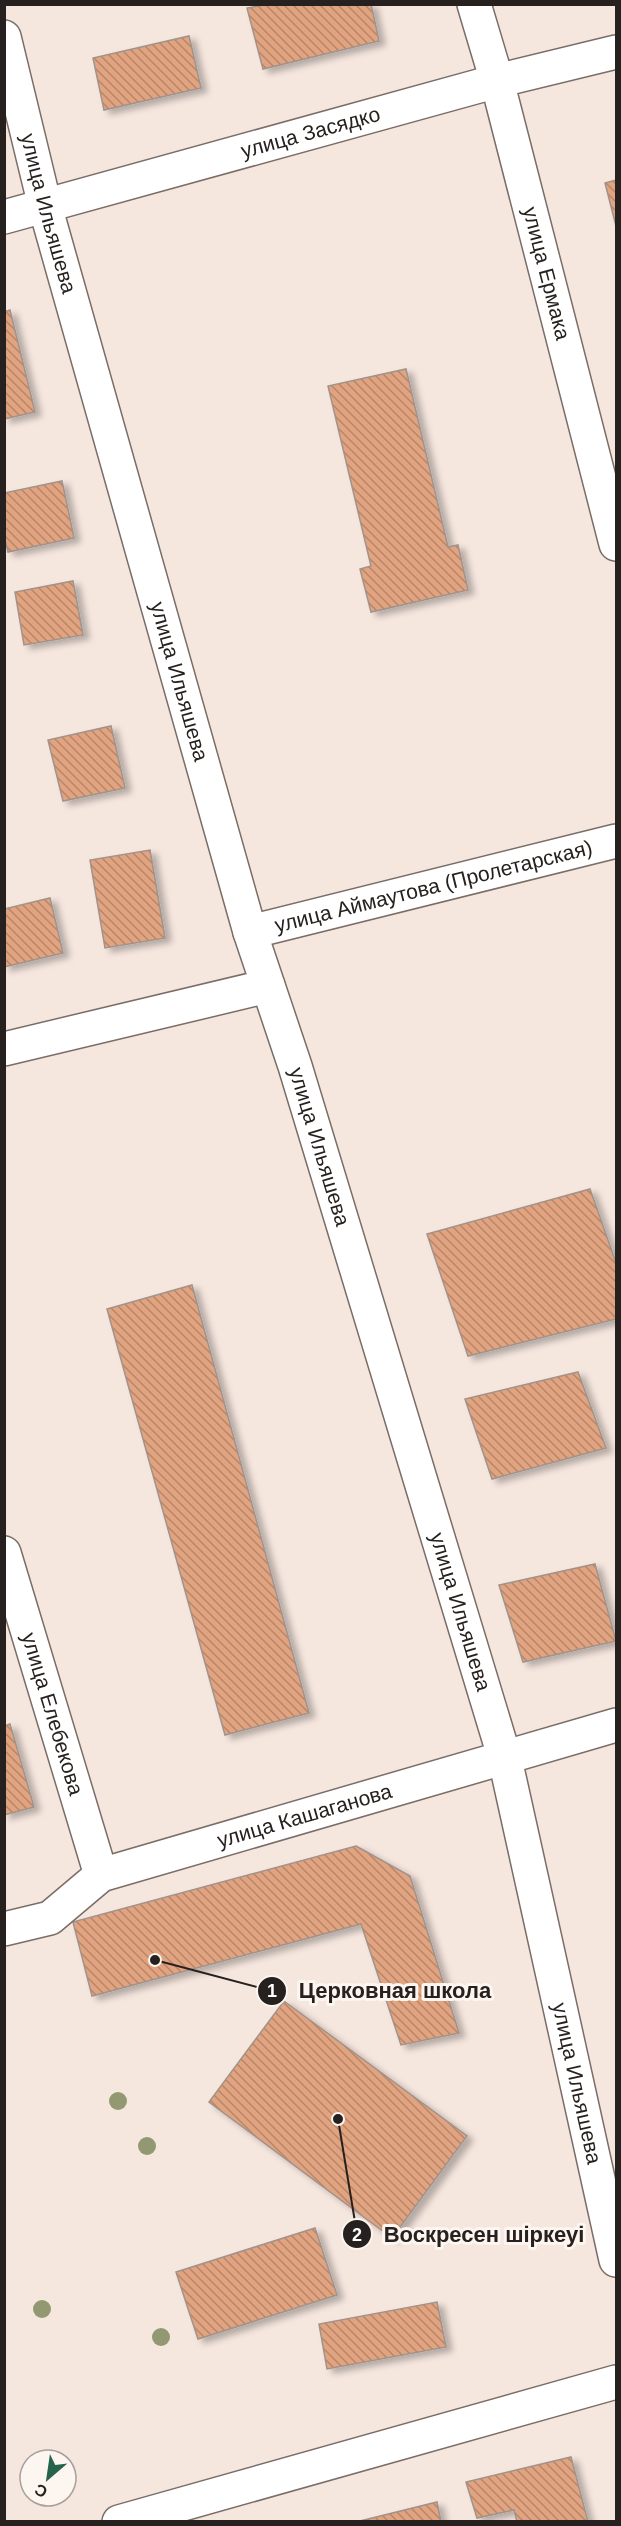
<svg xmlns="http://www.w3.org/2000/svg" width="621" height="2526" font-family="Arial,sans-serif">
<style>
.building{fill:url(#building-back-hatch);stroke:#a0938c;stroke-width:1.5;filter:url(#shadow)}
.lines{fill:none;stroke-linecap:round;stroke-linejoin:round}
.minor-casing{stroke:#7a6d67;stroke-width:36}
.minor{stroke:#fff;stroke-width:33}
.tree{fill:#919872}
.labels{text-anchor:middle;stroke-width:6;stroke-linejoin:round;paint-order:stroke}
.street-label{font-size:21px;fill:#26211e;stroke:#fdf5f0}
.leader{fill:none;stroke:#26211e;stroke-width:2}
.callout-dot{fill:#26211e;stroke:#fdf5f0;stroke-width:2}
.mark-label{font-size:18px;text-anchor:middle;font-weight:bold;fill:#fff}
.callout-label{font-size:22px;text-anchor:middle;font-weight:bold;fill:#26211e;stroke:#fdf5f0;stroke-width:6;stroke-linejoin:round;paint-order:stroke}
</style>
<defs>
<pattern id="building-back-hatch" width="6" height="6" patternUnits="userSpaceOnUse" patternTransform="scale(1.5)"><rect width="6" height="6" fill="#e2a480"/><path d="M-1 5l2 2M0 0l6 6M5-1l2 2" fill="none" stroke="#b78568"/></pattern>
<filter id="shadow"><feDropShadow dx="6" dy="4" stdDeviation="3" flood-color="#0004"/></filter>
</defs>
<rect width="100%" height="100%" fill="#f5e6de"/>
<g class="building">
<polygon points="270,4 371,4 379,41 263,69 247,8"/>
<polygon points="189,36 201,88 104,110 93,58"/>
<polygon points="616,180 616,226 605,183"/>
<polygon points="10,310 35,412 4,419 4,312"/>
<polygon points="406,369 448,547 458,545 468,590 371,612 360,569 371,566 328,386"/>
<polygon points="62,481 74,538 8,552 4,536 4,493"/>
<polygon points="73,581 83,635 24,645 15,592"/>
<polygon points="111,726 125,788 63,801 48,740"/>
<polygon points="150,850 165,938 105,948 90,860"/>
<polygon points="50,898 63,953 4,967 4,909"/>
<polygon points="590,1189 616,1263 616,1319 468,1356 427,1234"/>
<polygon points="192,1285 309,1713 225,1735 107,1309"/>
<polygon points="578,1372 606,1448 492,1479 465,1399"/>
<polygon points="595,1564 616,1641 523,1662 499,1585"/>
<polygon points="10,1724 34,1807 4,1815 4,1726"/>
<polygon points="356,1846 410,1876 459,2033 401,2045 361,1924 92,1996 73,1922"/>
<polygon points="284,2001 467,2136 392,2238 209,2102"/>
<polygon points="315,2228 337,2295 198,2339 176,2272"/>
<polygon points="437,2302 446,2347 327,2369 319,2324"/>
<polygon points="571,2457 588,2522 517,2522 514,2510 477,2518 466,2482"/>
<polygon points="437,2502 441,2522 356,2522"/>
</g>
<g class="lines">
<g class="minor-casing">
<g id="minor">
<path id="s1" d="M474,4l23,77 119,463"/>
<path id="s2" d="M4,37l41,169 205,726 45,134 210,693 111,501"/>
<path id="s3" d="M4,217l493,-136 119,-29"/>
<path id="s4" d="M250,932l366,-91"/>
<polyline points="4,1049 268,986"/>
<path id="s5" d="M4,1553l97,322"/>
<path id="s6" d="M4,1929l46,-11 51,-43 515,-150"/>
<polyline points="119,2522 616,2382"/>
</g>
</g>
<use href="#minor" class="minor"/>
</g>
<g class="tree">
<circle cx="118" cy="2101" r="9"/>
<circle cx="147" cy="2146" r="9"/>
<circle cx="42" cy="2309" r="9"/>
<circle cx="161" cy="2337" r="9"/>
</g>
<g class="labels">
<g class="street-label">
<text dy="7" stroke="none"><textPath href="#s3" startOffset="318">улица Засядко</textPath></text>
<text dy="7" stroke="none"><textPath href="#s2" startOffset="182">улица Ильяшева</textPath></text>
<text dy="7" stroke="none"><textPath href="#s1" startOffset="279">улица Ермака</textPath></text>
<text dy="7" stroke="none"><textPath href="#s2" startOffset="668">улица Ильяшева</textPath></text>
<text dy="7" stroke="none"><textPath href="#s4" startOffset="189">улица Аймаутова (Пролетарская)</textPath></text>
<text dy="7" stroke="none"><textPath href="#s2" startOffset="1154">улица Ильяшева</textPath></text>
<text dy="7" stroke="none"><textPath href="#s2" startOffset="1640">улица Ильяшева</textPath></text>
<text dy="7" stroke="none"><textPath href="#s5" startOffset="168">улица Елебекова</textPath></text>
<text dy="7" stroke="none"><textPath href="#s6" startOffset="326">улица Кашаганова</textPath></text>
<text dy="7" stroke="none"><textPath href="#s2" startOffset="2126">улица Ильяшева</textPath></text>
</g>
</g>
<path class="leader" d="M155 1960L272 1991M338 2119L357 2234"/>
<g class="callout-dot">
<circle cx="155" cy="1960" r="6"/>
<circle cx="338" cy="2119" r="6"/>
<circle cx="272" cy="1991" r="15"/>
<circle cx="357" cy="2234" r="15"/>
</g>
<g class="mark-label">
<text x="272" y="1997">1</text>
<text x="357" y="2241">2</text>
</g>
<g class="callout-label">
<text x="395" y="1998">Церковная школа</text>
<text x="484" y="2242">Воскресен шіркеуі</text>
</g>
<rect width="621" height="2526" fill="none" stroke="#26211e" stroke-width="12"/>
<g transform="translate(48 2478) rotate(209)"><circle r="28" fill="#fdf5f0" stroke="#a7a09c" stroke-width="1.5"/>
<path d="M0-4.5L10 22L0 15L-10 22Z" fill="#26634d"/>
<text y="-9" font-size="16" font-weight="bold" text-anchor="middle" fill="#26211e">С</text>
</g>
</svg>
